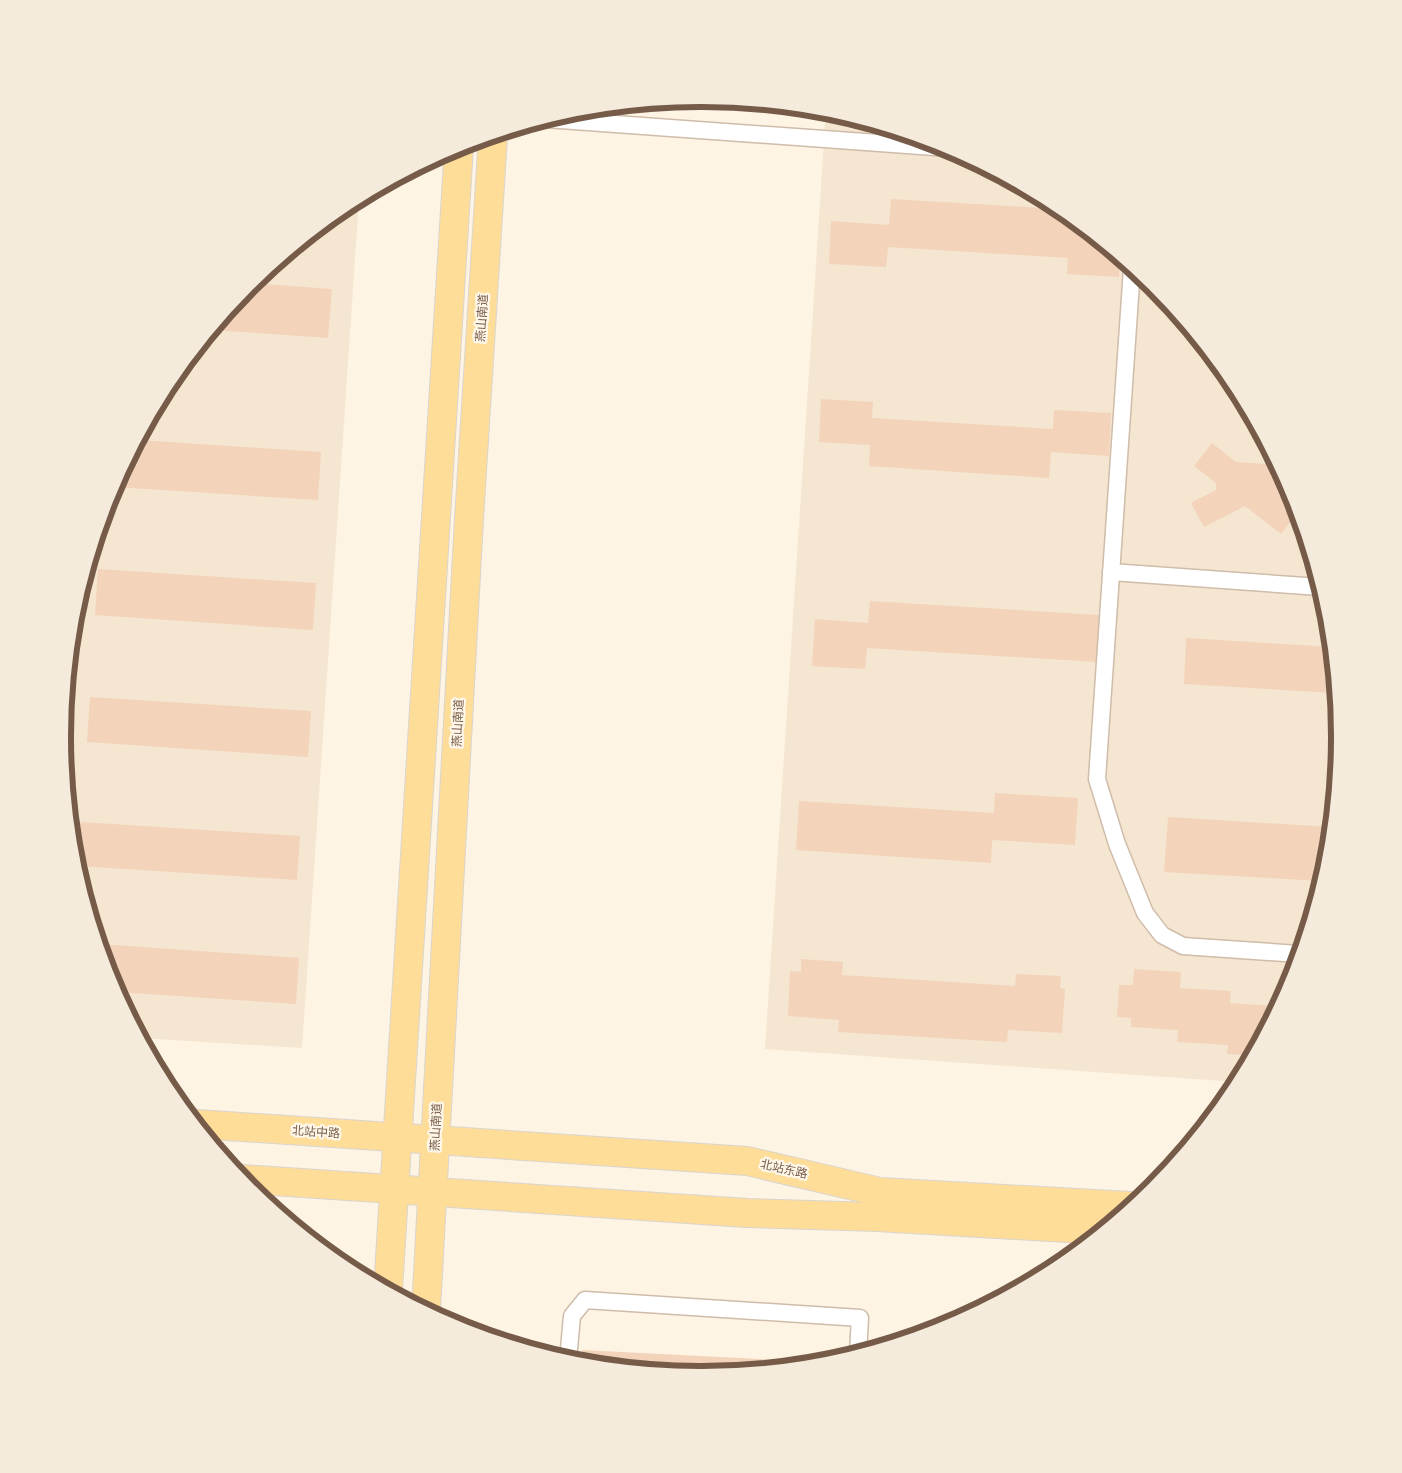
<svg xmlns="http://www.w3.org/2000/svg" width="1402" height="1473" font-family="Barlow,'Noto Sans SC',sans-serif">
<style>
.residential{fill:#f5e6d1}
.building{fill:#f3d3ba}
.lines{fill:none;stroke-linecap:round;stroke-linejoin:round}
.lane-casing{stroke:#cfbca9;stroke-width:19}
.primary-casing{stroke:#dbd4cf;stroke-width:30}
.lane{stroke:#fff;stroke-width:16}
.primary{stroke:#fedd99;stroke-width:28}
.labels{text-anchor:middle;stroke-width:4.5;stroke-linejoin:round;paint-order:stroke}
.street-label{font-size:12px;fill:#765b48;stroke:#fff8ea}
.rim{fill:none;stroke:#765b48;stroke-width:6}
</style>
<rect width="100%" height="100%" fill="#fdf4e3"/>
<g class="residential">
<polygon points="826,110 946,147 1056,206 1153,285 1232,382 1291,492 1327,612 1339,737 1327,861 1291,981 1237,1082 765,1049"/>
<polygon points="359,199 302,1048 141,1038 111,981 75,861 63,736 75,612 111,492 170,382 250,285 347,205"/>
</g>
<g class="building">
<polygon points="891,199 1060,209 1071,218 1070,231 1088,232 1120,258 1119,277 1067,274 1068,258 888,247 886,267 829,264 831,221 889,225"/>
<polygon points="251,283 332,289 328,338 213,330"/>
<polygon points="821,399 873,402 872,418 1053,429 1054,410 1111,413 1109,456 1051,452 1049,478 869,466 870,445 819,442"/>
<polygon points="139,440 321,452 318,500 114,487"/>
<polygon points="1212,443 1236,462 1267,464 1274,461 1287,484 1280,488 1279,496 1296,510 1297,513 1281,534 1245,506 1204,527 1191,503 1216,490 1216,483 1194,466"/>
<polygon points="98,569 316,583 313,630 95,615"/>
<polygon points="870,601 1099,615 1097,662 867,648 865,669 812,666 815,619 868,623"/>
<polygon points="1186,638 1331,647 1335,693 1184,684"/>
<polygon points="90,697 311,711 308,757 87,742"/>
<polygon points="995,793 1078,798 1075,845 992,840 991,863 796,850 799,801 994,813"/>
<polygon points="1168,817 1331,827 1327,861 1321,881 1164,872"/>
<polygon points="81,822 300,836 297,880 78,866"/>
<polygon points="100,944 299,958 296,1004 117,992 111,981"/>
<polygon points="801,959 843,962 842,975 1015,986 1016,974 1061,976 1060,988 1065,989 1062,1033 1008,1030 1007,1042 838,1032 839,1020 788,1016 790,971 801,972"/>
<polygon points="1134,969 1181,972 1180,988 1231,991 1230,1003 1277,1006 1251,1055 1227,1054 1228,1045 1177,1042 1178,1030 1131,1027 1131,1018 1117,1017 1119,985 1133,985"/>
<polygon points="582,1350 818,1362 818,1363 701,1375 581,1363"/>
</g>
<g class="lines">
<g class="lane-casing">
<g id="lane">
<polyline points="546,119 948,148"/>
<polyline points="1132,268 1097,779 1117,844 1145,913 1162,935 1183,946 1299,954"/>
<polyline points="1111,572 1320,587"/>
<polyline points="568,1360 572,1316 585,1300 860,1318 858,1353"/>
</g>
</g>
<g class="primary-casing">
<g id="primary">
<polyline points="197,1124 747,1161 880,1192 1130,1206"/>
<polyline points="242,1179 747,1213 877,1217 1101,1230"/>
<polyline points="388,1290 459,146"/>
<polyline points="426,1310 469,519 493,136"/>
</g>
</g>
<use href="#lane" class="lane"/>
<use href="#primary" class="primary"/>
</g>
<g class="labels">
<g class="street-label">
<text transform="translate(482 318) rotate(-86)" y="4">燕山南道</text>
<text transform="translate(458 723) rotate(-87)" y="4">燕山南道</text>
<text transform="translate(436 1127) rotate(-87)" y="4">燕山南道</text>
<text transform="translate(316 1132) rotate(4)" y="4">北站中路</text>
<text transform="translate(784 1169) rotate(13)" y="4">北站东路</text>
</g>
</g>
<path d="M0 0H1402V1473H0ZM700 107H702A629 629 0 0 1 1331 736V737A629 629 0 0 1 702 1366H700A629 629 0 0 1 71 737V736A629 629 0 0 1 700 107Z" fill="#f4ebdd" fill-rule="evenodd"/>
<path class="rim" d="M700 107H702A629 629 0 0 1 1331 736V737A629 629 0 0 1 702 1366H700A629 629 0 0 1 71 737V736A629 629 0 0 1 700 107Z"/>
</svg>
